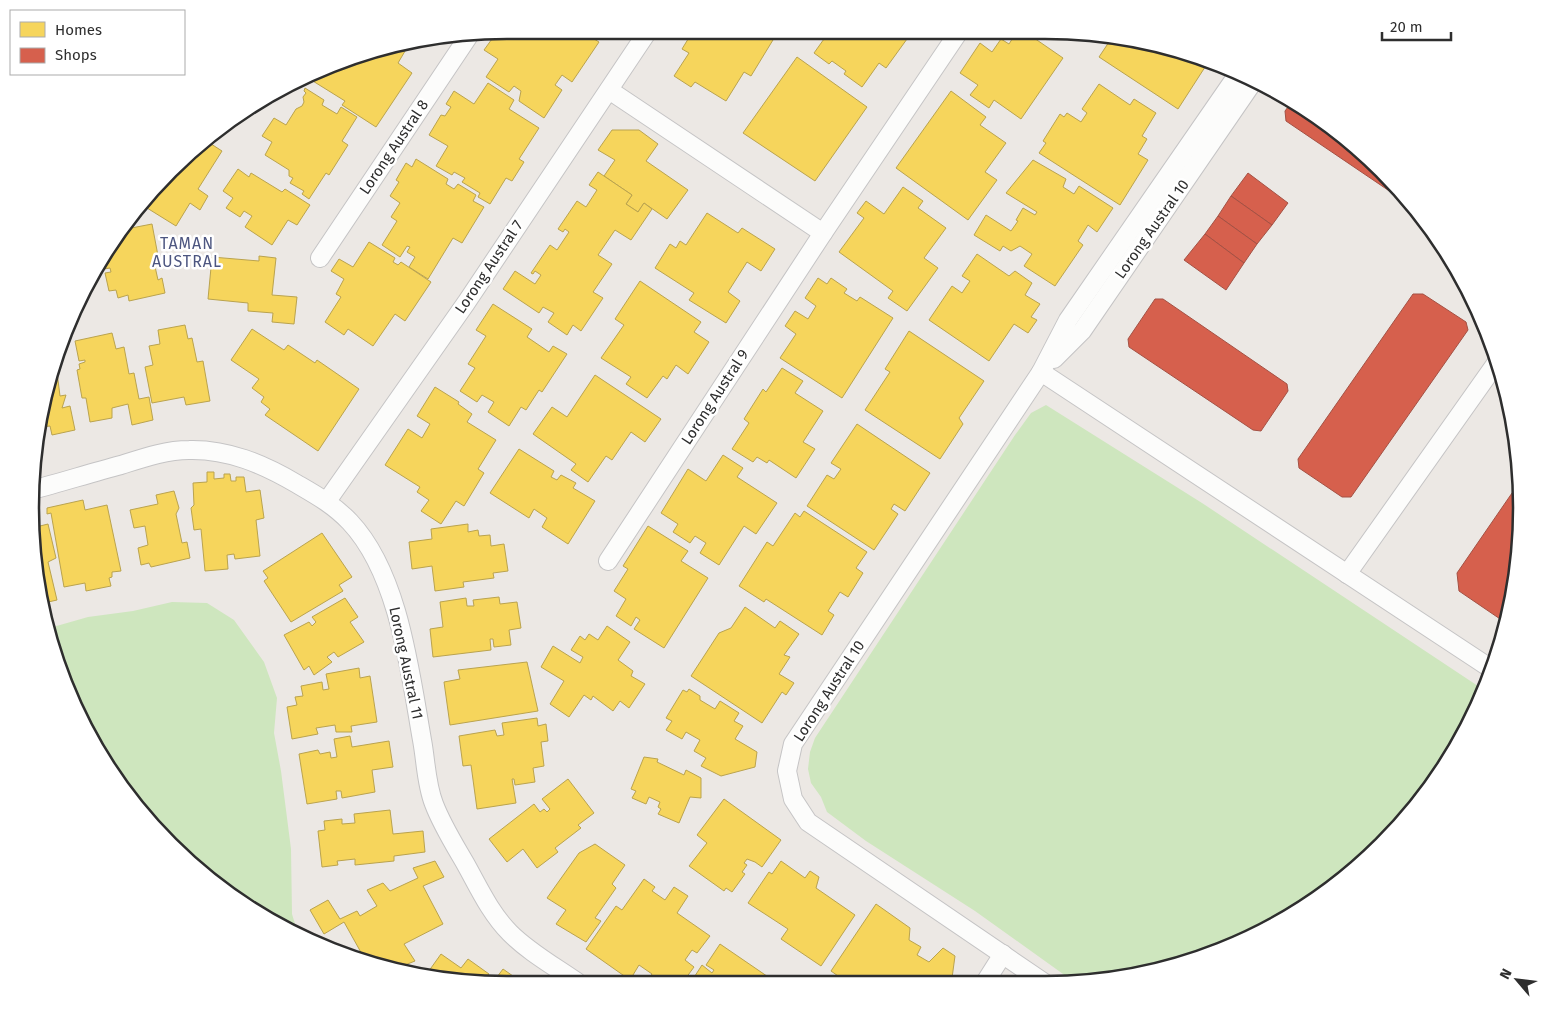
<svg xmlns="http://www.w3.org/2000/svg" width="1552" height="1015" font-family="'Fira Sans',sans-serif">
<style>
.green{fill:#cee6be}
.homes{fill:#f6d55c;stroke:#baa34e}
.shops{fill:#d6604d;stroke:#a45144}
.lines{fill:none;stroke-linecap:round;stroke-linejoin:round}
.minor-casing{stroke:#c5c4c5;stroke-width:20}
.minor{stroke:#fcfcfb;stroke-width:18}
.labels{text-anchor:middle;stroke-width:5;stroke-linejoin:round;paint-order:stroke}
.street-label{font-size:15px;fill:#2e2e2e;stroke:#fff}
.neighbourhood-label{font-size:16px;letter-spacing:1px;fill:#4d5680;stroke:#fff}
.rim{fill:none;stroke:#2e2e2e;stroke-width:2.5}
</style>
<rect width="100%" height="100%" fill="#ece8e4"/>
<g class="green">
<polygon points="1046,405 1202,503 1484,690 1458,746 1403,823 1335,886 1255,936 1168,969 1077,984 975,911 866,841 827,812 821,797 811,783 808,769 810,752 815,738 1015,435 1031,413"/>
<polygon points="172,602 207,603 234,620 264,662 277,698 274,733 281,771 291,849 292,914 299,937 192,866 94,746 46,631 46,629 88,617 133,611"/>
</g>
<g class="homes">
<polygon points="508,30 581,31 599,42 572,82 562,75 555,85 562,90 544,118 519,101 521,91 514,86 509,92 486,77 498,59 484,50 497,32"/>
<polygon points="693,31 770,32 776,35 751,76 744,72 726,101 695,82 691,87 674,76 689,53 682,49"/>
<polygon points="829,32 900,33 907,39 886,68 879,63 862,87 844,74 846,71 832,61 829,64 814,53"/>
<polygon points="1016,33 1037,34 1034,38 1063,58 1021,119 994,100 989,108 970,95 978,85 960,73 980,43 992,52 1001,39 1009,44"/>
<polygon points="1113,36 1125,44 1127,40 1207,64 1178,109 1099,57"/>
<polygon points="408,46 398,63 412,73 376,127 342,105 345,101 308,78 354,55"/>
<polygon points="797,57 867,107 815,181 743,133"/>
<polygon points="488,83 514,100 509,109 539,128 519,159 524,162 512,181 506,178 490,204 478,197 480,193 462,182 465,178 454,172 452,175 436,166 448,146 429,135 441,115 445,116 451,107 446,104 454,91 474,104"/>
<polygon points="1099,84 1130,105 1134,99 1156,113 1142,136 1147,139 1138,154 1148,160 1120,205 1039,153 1046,143 1043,141 1060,114 1064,117 1067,113 1081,122 1087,113 1082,109"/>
<polygon points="305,88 324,100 322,105 337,114 341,107 357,117 342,141 348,145 329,175 326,173 309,199 302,194 304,191 290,183 293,178 289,176 289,170 265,155 272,142 262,136 274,118 286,125 296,109 302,106 304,102 303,97 306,93 304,91"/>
<polygon points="951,91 986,117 980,125 1006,143 985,172 997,180 968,220 896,168"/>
<polygon points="612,130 639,130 658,144 646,161 688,190 667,219 644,203 638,212 626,204 632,195 604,176 615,160 598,150"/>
<polygon points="208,142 222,151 198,189 208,196 200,210 190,203 176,226 147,208 150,203 146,200"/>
<polygon points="416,159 448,179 446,184 454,189 458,184 476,195 473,201 484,207 462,243 453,238 428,279 409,267 415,257 407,252 410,247 407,246 400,257 382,245 397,221 391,217 400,203 390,196 399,182 396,180 406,163 412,167"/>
<polygon points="1033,160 1066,179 1063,187 1074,194 1079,186 1113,208 1097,232 1088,225 1078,241 1083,245 1055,286 1024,266 1032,254 1020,246 1011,251 1003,246 1000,251 974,235 986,215 1011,231 1018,221 1016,220 1023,208 1035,215 1037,212 1006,193"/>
<polygon points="238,169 249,177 251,173 282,192 285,189 310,205 297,225 288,220 272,245 245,227 252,216 244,211 240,217 226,208 233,198 223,191"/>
<polygon points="598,172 632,195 626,204 638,212 644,203 652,209 631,240 615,230 598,255 612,264 593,292 603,298 581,331 573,325 567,335 548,322 554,313 543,307 539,313 503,289 515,271 535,284 541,275 535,271 533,274 531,273 550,245 557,250 569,232 565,229 563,232 558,229 577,201 586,207 597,190 589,185"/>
<polygon points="903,187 923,201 918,208 946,228 924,258 938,268 907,311 888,298 893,291 839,252 864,218 857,213 866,201 884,214"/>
<polygon points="707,213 738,233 742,228 775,249 761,271 747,262 728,292 740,301 726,323 689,300 694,293 655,268 670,244 676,248 680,241 686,245"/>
<polygon points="152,224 159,261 154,262 158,280 162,278 165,293 129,301 128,295 118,298 116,290 109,291 105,273 111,272 110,268 98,270 121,230"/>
<polygon points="369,242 395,258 393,262 398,265 401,262 431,282 405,321 395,314 373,346 348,329 344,335 325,322 341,297 336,294 344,279 331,271 339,259 353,267"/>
<polygon points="977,254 1009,276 1015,271 1032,283 1025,295 1040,304 1031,317 1037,320 1028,333 1014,324 989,361 929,320 952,286 962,293 970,281 962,276"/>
<polygon points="259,256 276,258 272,295 297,297 294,324 272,322 273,313 248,311 248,303 208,299 212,257 259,261"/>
<polygon points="818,278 827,284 831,278 847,289 844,293 857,301 860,297 893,318 842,398 780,358 796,334 785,326 795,311 808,319 816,306 805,298"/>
<polygon points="640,281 701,322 694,332 709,342 688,374 676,365 667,379 663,376 647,398 626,384 631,377 601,358 624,325 615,319"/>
<polygon points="493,304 532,329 527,337 549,352 553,346 567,354 542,392 539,390 526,410 521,407 509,426 488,412 494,402 482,395 477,402 460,391 475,368 468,364 486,336 476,330"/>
<polygon points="185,325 188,339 192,338 197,362 203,361 210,401 186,405 184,397 152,403 145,367 153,365 149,346 160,344 158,330"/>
<polygon points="252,329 284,350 288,345 315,363 317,360 359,389 318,451 265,415 270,409 261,402 264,397 252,388 259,379 231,360"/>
<polygon points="909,331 984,381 959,418 963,424 940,459 865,410 890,372 885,369"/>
<polygon points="112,333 116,349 124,347 129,374 134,373 139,399 149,397 153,420 132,425 128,404 112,408 112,418 90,422 86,398 82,398 77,370 80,369 79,364 85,362 85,360 79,361 75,341"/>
<polygon points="782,368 803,381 795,393 823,411 803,442 815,449 796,478 769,460 767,463 757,457 753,462 732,449 749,423 744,419 763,389 766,392"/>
<polygon points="57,372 60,396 66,395 62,408 70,406 75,430 52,435 50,426 42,427 55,373"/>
<polygon points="595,375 661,419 645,442 631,432 612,460 606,456 588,482 571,470 576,464 533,434 552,407 567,417"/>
<polygon points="435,387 459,402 458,404 472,414 467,422 496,440 478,469 484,473 464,506 456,501 441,524 421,511 429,500 417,492 420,487 385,465 408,429 422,438 430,424 417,416"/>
<polygon points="857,424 930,473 905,511 894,504 891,509 898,514 874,550 807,506 827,475 834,479 841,469 831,463"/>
<polygon points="519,449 554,471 551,477 557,480 561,475 576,483 573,488 595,501 568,544 542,527 547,518 534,509 529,518 490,493"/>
<polygon points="723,455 743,468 737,477 777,503 756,534 744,526 719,565 700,553 706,543 695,536 690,543 673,532 678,524 661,513 688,469 706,481"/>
<polygon points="207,472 214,472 214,479 224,478 224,474 230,474 231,481 236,481 236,477 244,477 246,492 260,490 264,518 256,520 260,556 235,559 234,554 227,555 228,569 205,571 201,529 194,530 191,508 194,505 193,483 207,482"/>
<polygon points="174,491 179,508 176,514 182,543 187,542 190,558 151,567 149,563 141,565 138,548 148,545 145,526 134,528 130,510 158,504 156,495"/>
<polygon points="83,500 85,510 107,505 121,571 112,572 112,577 109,578 111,586 86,591 85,583 64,587 51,513 47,514 47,508"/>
<polygon points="804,511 867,552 856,568 863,573 848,597 840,592 828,611 834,615 822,635 766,599 764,602 739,586 767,542 773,546 795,513 800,517"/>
<polygon points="48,524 56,558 48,562 57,600 44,603 46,611 44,611 36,527"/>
<polygon points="468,524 468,532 478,530 479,536 490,535 491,546 504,544 508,571 493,573 494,578 463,582 464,587 435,591 432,566 412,569 409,542 432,539 431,529"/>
<polygon points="648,526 688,551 681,561 708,578 664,648 634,629 640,620 636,617 631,626 616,616 626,599 614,591 628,569 623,566"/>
<polygon points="322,533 352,577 339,585 343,591 291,622 264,581 268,578 263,571"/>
<polygon points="499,597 500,604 517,602 521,628 509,630 511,645 494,647 493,639 490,639 491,650 433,657 430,629 443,627 440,602 466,598 467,606 474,606 473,600"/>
<polygon points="345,598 358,617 350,622 364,642 338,657 334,652 327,657 332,662 314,675 309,666 304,670 284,635 309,622 312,626 316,622 312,617"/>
<polygon points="745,607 775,628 780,621 799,634 784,655 790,657 779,674 794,683 786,695 782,692 762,723 691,676 719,633 731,628"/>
<polygon points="607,626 630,642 618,660 633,671 631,676 645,684 629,708 620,701 613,711 593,696 591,700 584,695 569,717 550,704 564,681 541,667 553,646 580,663 583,657 571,650 580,636 585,640 589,634 598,640"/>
<polygon points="527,662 538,711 450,725 444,682 460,679 458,670"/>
<polygon points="359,668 360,678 370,676 377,722 351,726 352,732 336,732 335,725 316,728 318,734 292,739 287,707 297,705 295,697 303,696 301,686 322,682 323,690 329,689 326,674"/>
<polygon points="689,689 700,696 700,700 715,709 720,701 739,713 734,721 743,726 735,739 757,752 755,767 721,776 701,766 706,758 694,751 700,740 686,732 682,739 666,730 672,721 666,718 683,690 687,692"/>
<polygon points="537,718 538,726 546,724 548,741 541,742 544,766 533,768 535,782 515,785 514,779 512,779 516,803 477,809 471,765 463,766 459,736 495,730 497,736 504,735 502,723"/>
<polygon points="350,736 352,747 389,741 393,767 372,770 375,792 342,798 341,791 336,791 337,799 307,804 299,754 318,750 320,754 330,752 331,758 337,757 334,739"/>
<polygon points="644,757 658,759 657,762 684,775 686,770 701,778 701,798 690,797 679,823 658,814 661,809 658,807 660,802 649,797 646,804 632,798 636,791 631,789"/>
<polygon points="568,779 594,813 578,825 581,828 555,848 558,852 537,868 523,849 507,862 489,839 534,804 540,812 544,809 547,812 550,809 542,799"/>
<polygon points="724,799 781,840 762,867 755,862 747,859 744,863 747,865 742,872 745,874 732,892 726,888 724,891 689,866 707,843 697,835"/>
<polygon points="390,810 393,834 423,831 425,852 394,856 394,861 355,865 355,859 337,861 338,865 322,867 318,831 325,830 324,821 342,819 342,824 355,823 354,814"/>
<polygon points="595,844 625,865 612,884 616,888 595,918 601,921 586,942 556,924 566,910 547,898 579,853"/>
<polygon points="435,861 444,877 423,886 443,924 404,944 415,961 400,967 363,956 344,922 324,934 310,910 328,900 340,919 357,911 360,916 377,906 367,890 383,883 390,891 418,878 413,868"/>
<polygon points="781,861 805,878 810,871 819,877 816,888 855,915 821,966 781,939 788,929 748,903 769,872 772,874"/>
<polygon points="644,879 655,887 652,891 665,900 674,887 688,896 677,913 710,936 697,953 692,950 685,960 694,967 683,982 649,982 647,981 652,974 639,965 630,980 586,949 616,906 622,910"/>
<polygon points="876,904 910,928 909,940 921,947 917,955 929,962 943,948 955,956 952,978 948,983 848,983 831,971"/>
<polygon points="720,944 777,983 691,982 702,965 712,973 714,970 706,965"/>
<polygon points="441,954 461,968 468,959 489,974 484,981 445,981 426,975"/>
<polygon points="503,969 520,981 494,981"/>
</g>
<g class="shops">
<polygon points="1291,103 1360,149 1416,209 1286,121 1285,111"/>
<polygon points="1248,173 1288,203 1272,225 1231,196"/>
<polygon points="1231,196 1272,225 1257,244 1218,216"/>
<polygon points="1218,216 1257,244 1244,263 1205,234"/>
<polygon points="1205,234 1244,263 1226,290 1184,260"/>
<polygon points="1413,294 1423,294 1466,322 1468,330 1351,497 1342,497 1299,468 1298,459"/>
<polygon points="1155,299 1163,299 1287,384 1288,391 1261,431 1253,430 1129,347 1128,339"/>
<polygon points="1521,480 1518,570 1506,623 1459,591 1457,573"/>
</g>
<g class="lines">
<g class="minor-casing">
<g id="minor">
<polyline points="609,90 823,233"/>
<polyline points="320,258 468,37"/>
<polyline points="1054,359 1082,331 1255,79"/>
<polyline points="1041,372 1493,670"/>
<path d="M32,490c30,-8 59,-17 89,-25 22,-7 45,-15 68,-15 39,-1 74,14 108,34 19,11 37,21 53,38 49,52 60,150 72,218 4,21 4,44 12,64 8,21 20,40 31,59 13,23 25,50 45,70 19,19 44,33 67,49"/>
<polyline points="327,501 466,303 648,31"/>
<polyline points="608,561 823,233 958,33"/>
<polyline points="1347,574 1497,362"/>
<polyline points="984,984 1003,954"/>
<polyline points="1046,984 808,822 793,799 787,771 793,744 1041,372 1068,320 1238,74"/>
</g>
</g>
<use href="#minor" class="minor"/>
</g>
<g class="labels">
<g class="street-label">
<text transform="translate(394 147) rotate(-56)" y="5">Lorong Austral 8</text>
<text transform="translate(1152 229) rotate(-55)" y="5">Lorong Austral 10</text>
<text transform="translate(489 267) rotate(-56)" y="5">Lorong Austral 7</text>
<text transform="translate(715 397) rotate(-57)" y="5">Lorong Austral 9</text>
<text transform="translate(406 663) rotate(78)" y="5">Lorong Austral 11</text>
<text transform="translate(829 691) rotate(-57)" y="5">Lorong Austral 10</text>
</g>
<g class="neighbourhood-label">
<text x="187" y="249">TAMAN<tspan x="187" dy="18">AUSTRAL</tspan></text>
</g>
</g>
<path d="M0 0H1552V1015H0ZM507 39H1045A468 468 0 0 1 1513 507V508A468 468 0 0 1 1045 976H507A468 468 0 0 1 39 508V507A468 468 0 0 1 507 39Z" fill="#fff" fill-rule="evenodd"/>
<path class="rim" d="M507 39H1045A468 468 0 0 1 1513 507V508A468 468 0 0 1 1045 976H507A468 468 0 0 1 39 508V507A468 468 0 0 1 507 39Z"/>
<rect x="10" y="10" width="175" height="65" fill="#ffffff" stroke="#ababab"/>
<rect x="20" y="22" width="25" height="15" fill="#f6d55c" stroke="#ababab"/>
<text x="55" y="35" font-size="15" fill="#2e2e2e">Homes</text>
<rect x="20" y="48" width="25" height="15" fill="#d6604d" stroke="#ababab"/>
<text x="55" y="60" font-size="15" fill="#2e2e2e">Shops</text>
<g transform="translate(1517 980) rotate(298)" stroke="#ffffff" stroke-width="4" paint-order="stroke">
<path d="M0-4L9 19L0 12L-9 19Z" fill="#2e2e2e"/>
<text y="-8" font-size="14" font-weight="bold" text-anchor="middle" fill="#2e2e2e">N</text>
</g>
<path d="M1382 32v8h69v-8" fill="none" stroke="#2e2e2e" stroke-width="2.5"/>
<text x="1390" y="32" font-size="15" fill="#2e2e2e" stroke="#ffffff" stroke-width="4" paint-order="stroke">20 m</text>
</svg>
